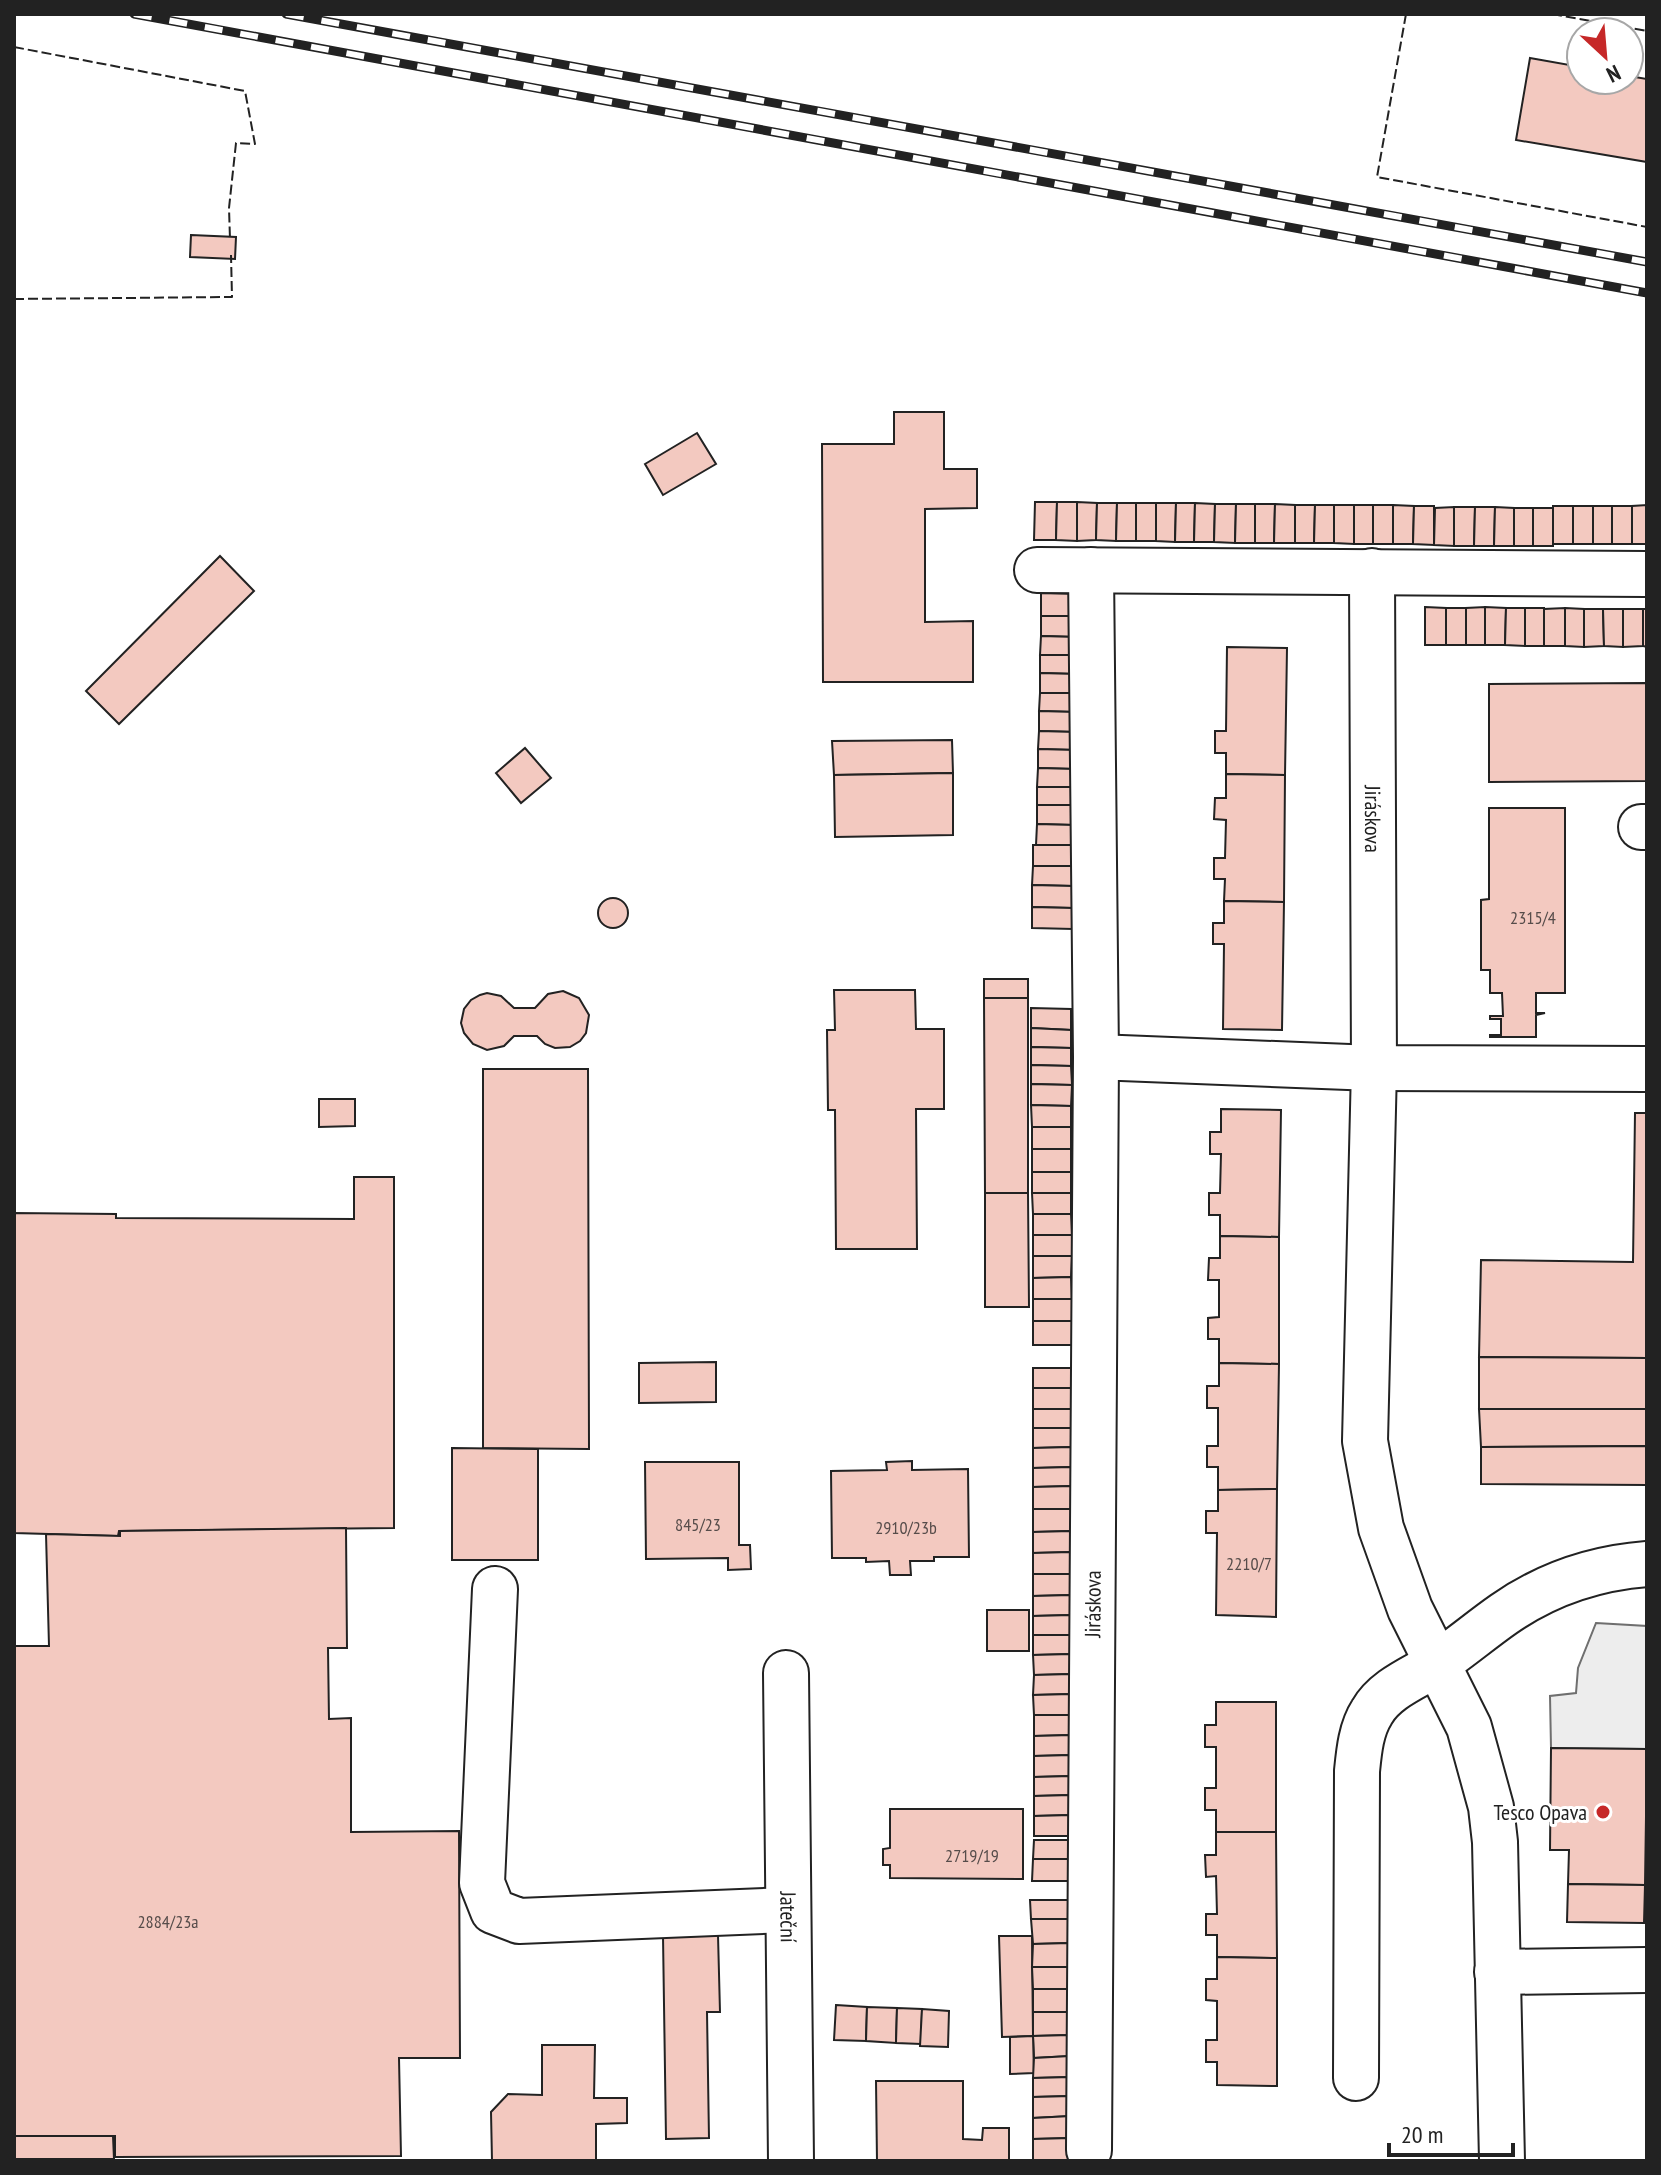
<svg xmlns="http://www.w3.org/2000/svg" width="1661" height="2175" font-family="'PT Sans Narrow',sans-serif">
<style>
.parking{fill:#ededed;stroke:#6f6f6f;stroke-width:2}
.building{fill:#f3c9c0;stroke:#222;stroke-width:2}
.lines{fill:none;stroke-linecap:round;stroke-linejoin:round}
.minor-casing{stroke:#222;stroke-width:48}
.minor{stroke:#fff;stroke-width:44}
.rail-casing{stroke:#222;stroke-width:9}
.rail{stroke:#fff;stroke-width:6;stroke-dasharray:18;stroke-linecap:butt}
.fence{stroke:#222;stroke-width:2;stroke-dasharray:10 4;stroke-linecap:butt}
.poi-dot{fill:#c62828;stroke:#fff;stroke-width:3}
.labels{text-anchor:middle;stroke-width:6;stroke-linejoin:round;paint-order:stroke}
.number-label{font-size:18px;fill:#564c4a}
.street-label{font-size:22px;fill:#222;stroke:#fff}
.poi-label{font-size:22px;fill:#222;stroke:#fff;text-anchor:end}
</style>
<rect width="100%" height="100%" fill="#fff"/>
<polygon class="parking" points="1596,1623 1647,1626 1647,1749 1551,1748 1550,1696 1576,1693 1578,1668"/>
<g class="building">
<polygon points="1530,58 1581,67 1581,80 1629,80 1629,76 1647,79 1647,162 1516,140"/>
<polygon points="191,235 236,237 235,259 190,257"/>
<polygon points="894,412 944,412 944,469 977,469 977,508 925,509 925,622 973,621 973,682 823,682 822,444 894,444"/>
<polygon points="697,433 716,464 663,495 645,464"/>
<polygon points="1035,502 1057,502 1056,540 1034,540"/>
<polygon points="1057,502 1077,502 1077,541 1056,540"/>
<polygon points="1077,502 1097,503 1096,540 1077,541"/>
<polygon points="1097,503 1117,503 1116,541 1096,540"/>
<polygon points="1117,503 1136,503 1136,541 1116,541"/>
<rect x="1136" y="503" width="20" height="38"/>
<polygon points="1156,503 1176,503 1175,542 1156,541"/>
<polygon points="1176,503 1195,503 1194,542 1175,542"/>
<polygon points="1195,503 1215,504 1214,542 1194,542"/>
<polygon points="1215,504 1236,504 1235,543 1214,542"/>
<polygon points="1236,504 1255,504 1255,543 1235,543"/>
<polygon points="1255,504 1275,504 1274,543 1255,543"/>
<polygon points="1275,504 1295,505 1295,543 1274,543"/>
<polygon points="1295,505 1315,505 1314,543 1295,543"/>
<polygon points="1315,505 1334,505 1334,543 1314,543"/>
<polygon points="1334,505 1354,505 1354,544 1334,543"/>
<rect x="1354" y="505" width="19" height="39"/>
<rect x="1373" y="505" width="20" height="39"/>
<polygon points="1393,505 1414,506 1413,544 1393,544"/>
<polygon points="1647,505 1647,544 1632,544 1632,506"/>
<polygon points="1414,506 1434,506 1434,545 1413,544"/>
<rect x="1553" y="506" width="20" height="38"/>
<rect x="1573" y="506" width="20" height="38"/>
<rect x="1593" y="506" width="19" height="38"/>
<rect x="1612" y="506" width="20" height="38"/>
<polygon points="1454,507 1475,507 1474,546 1454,546"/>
<polygon points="1454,507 1454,546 1434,545 1435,508"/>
<polygon points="1475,507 1495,507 1494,546 1474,546"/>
<polygon points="1495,507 1514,508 1514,546 1494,546"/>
<rect x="1514" y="508" width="19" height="38"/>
<rect x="1533" y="508" width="20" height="38"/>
<polygon points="220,556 254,591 119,724 86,691"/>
<polygon points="1041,593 1079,594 1078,616 1041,616"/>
<polygon points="1425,607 1446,608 1446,645 1425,645"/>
<polygon points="1485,607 1485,645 1466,645 1466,608"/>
<polygon points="1485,607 1506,608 1505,645 1485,645"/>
<rect x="1446" y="608" width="20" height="37"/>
<polygon points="1506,608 1525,608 1525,646 1505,645"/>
<rect x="1525" y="608" width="19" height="38"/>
<polygon points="1565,608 1584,609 1584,647 1565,646"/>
<polygon points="1565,608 1565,646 1544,646 1544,609"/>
<polygon points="1584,609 1603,609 1604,646 1584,647"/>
<polygon points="1603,609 1623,609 1623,647 1604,646"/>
<polygon points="1623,609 1643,609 1643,646 1623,647"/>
<polygon points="1643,609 1647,609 1647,647 1643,646"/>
<polygon points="1041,616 1078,616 1077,637 1041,636"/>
<polygon points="1041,636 1077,637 1077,655 1040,655"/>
<polygon points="1227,647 1287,648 1285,775 1226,774 1226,753 1215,753 1215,731 1226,731"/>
<polygon points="1040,655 1077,655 1077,674 1040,673"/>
<polygon points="1040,673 1077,674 1076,693 1040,693"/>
<polygon points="1647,683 1647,781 1489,782 1489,684"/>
<polygon points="1040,693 1076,693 1076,712 1039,711"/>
<polygon points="1039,711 1076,712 1076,732 1039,731"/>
<polygon points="1039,731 1076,732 1076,750 1038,749"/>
<polygon points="952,740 953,773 834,775 832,741"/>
<polygon points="525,748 551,778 521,803 496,773"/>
<polygon points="1038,749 1076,750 1075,769 1038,768"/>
<polygon points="1038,768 1075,769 1075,787 1037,787"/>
<polygon points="953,773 953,835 835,837 834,775"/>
<polygon points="1226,774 1285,775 1284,902 1224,901 1225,879 1214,879 1214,858 1225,858 1226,820 1214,819 1215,798 1226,798"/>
<rect x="1037" y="787" width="38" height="18"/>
<polygon points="1037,805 1075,805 1074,825 1037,824"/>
<polygon points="1489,808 1565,808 1565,993 1536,993 1536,1013 1545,1013 1536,1015 1536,1037 1490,1037 1490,1035 1501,1035 1501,1019 1490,1019 1490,1016 1503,1016 1502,993 1490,993 1490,970 1481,970 1481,900 1489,899"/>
<polygon points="1037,824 1074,825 1074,845 1036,845"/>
<rect x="1033" y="845" width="41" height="21"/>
<polygon points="1033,866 1074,866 1073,886 1032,885"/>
<polygon points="1032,885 1073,886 1073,908 1032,907"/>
<circle cx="613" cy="913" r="15"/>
<polygon points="1224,901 1284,902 1282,1030 1223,1029 1224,944 1213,944 1213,923 1224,923"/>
<polygon points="1032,907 1073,908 1073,929 1032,928"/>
<rect x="984" y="979" width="44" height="19"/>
<polygon points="834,990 915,990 916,1029 944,1029 944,1109 916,1109 917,1249 836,1249 835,1110 828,1110 827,1030 835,1030"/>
<polygon points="563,991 579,998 589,1015 586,1033 580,1041 570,1047 555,1048 545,1044 537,1036 514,1036 504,1046 487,1050 473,1044 464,1033 461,1023 464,1009 471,1000 480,995 487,993 501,996 514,1008 535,1008 548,994"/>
<polygon points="984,998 1028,998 1028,1193 985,1193"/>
<polygon points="1031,1008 1071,1009 1071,1030 1031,1028"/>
<polygon points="1031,1028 1071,1030 1071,1048 1031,1047"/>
<polygon points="1031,1047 1071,1048 1071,1066 1031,1065"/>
<polygon points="1031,1065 1071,1066 1072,1085 1031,1084"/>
<polygon points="483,1069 588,1069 589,1449 483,1448"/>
<polygon points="1031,1084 1072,1085 1071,1106 1031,1105"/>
<polygon points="319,1099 355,1099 355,1126 319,1127"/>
<polygon points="1031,1105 1071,1106 1071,1127 1032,1127"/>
<polygon points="1221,1109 1281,1110 1279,1237 1220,1236 1220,1215 1209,1215 1209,1193 1220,1193 1221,1154 1210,1154 1210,1132 1221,1132"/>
<polygon points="1635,1113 1647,1113 1647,1358 1479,1357 1481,1260 1633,1262"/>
<rect x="1032" y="1127" width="39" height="22"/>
<rect x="1032" y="1149" width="39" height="23"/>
<rect x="1032" y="1172" width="39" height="21"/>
<polygon points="354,1177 394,1177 394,1528 119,1531 118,1536 14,1533 14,1213 116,1214 116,1218 354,1219"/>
<polygon points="985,1193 1028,1193 1029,1307 985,1307"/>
<polygon points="1032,1193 1071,1193 1071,1214 1033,1214"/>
<polygon points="1033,1214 1071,1214 1072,1235 1033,1235"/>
<rect x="1033" y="1235" width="39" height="21"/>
<polygon points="1220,1236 1279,1237 1279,1364 1219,1363 1219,1339 1208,1339 1208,1318 1219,1317 1219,1280 1208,1280 1209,1258 1220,1258"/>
<polygon points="1033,1256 1072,1256 1071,1277 1033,1278"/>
<polygon points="1071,1277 1072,1299 1033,1299 1033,1278"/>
<rect x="1033" y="1299" width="39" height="22"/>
<rect x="1033" y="1321" width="39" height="24"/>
<polygon points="1479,1357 1647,1358 1647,1409 1479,1409"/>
<polygon points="716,1362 716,1402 639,1403 639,1363"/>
<polygon points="1219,1363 1279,1364 1277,1489 1218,1490 1218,1467 1207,1467 1207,1446 1218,1446 1218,1408 1207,1408 1207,1386 1219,1386"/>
<rect x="1033" y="1368" width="39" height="20"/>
<rect x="1033" y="1388" width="39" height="21"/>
<rect x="1033" y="1409" width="39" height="19"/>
<polygon points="1479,1409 1647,1409 1647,1446 1481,1447"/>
<polygon points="1033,1428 1072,1428 1071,1447 1033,1448"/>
<polygon points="1647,1446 1647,1485 1481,1484 1481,1447"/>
<polygon points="1071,1447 1071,1467 1033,1468 1033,1448"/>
<polygon points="452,1448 538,1449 538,1560 452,1560"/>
<polygon points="912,1461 912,1470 968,1469 969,1557 934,1557 934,1561 910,1561 911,1575 890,1575 889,1561 866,1562 866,1558 832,1558 831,1471 887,1470 886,1462"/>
<polygon points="645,1462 739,1462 739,1545 750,1545 751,1569 728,1570 728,1558 646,1559"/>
<polygon points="1071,1467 1072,1486 1033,1487 1033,1468"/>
<polygon points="1072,1486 1072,1509 1033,1509 1033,1487"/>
<polygon points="1277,1489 1276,1617 1216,1615 1217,1533 1206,1533 1206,1511 1218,1511 1218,1490"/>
<polygon points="1033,1509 1072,1509 1071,1531 1033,1532"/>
<polygon points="346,1528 347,1648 328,1648 329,1719 351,1718 351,1832 459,1831 460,2058 399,2058 401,2156 115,2157 115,2136 14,2136 14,1646 49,1646 46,1534 120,1536 120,1531"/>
<polygon points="1071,1531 1071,1552 1033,1553 1033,1532"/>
<polygon points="1071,1552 1071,1574 1033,1574 1033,1553"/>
<polygon points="1033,1574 1071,1574 1071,1595 1033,1596"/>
<polygon points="1071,1595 1071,1615 1033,1616 1033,1596"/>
<rect x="987" y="1610" width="42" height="41"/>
<polygon points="1071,1615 1071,1635 1033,1635 1033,1616"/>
<polygon points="1033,1635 1071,1635 1071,1654 1033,1655"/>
<polygon points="1071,1654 1071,1674 1034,1675 1033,1655"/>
<polygon points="1071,1674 1071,1694 1033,1695 1034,1675"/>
<polygon points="1071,1694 1071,1715 1034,1715 1033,1695"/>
<polygon points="1216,1702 1276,1702 1276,1832 1216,1832 1216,1810 1205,1810 1205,1788 1216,1788 1216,1747 1205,1747 1205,1725 1216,1725"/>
<polygon points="1034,1715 1071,1715 1071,1735 1034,1736"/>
<polygon points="1071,1735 1071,1755 1034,1756 1034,1736"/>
<polygon points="1551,1748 1647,1749 1645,1885 1568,1884 1569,1850 1550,1850"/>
<polygon points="1071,1755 1071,1776 1034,1777 1034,1756"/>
<polygon points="1071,1776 1071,1795 1034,1796 1034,1777"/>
<polygon points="1071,1795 1071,1815 1034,1816 1034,1796"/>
<polygon points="890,1809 1023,1809 1023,1879 890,1878 890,1865 883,1865 883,1849 890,1848"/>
<polygon points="1071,1815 1070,1836 1034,1836 1034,1816"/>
<polygon points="1216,1832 1276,1832 1277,1958 1217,1957 1217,1935 1206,1935 1206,1914 1217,1914 1216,1876 1206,1877 1205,1855 1216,1855"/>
<polygon points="1034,1840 1071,1840 1070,1859 1033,1859"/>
<polygon points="1033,1859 1070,1859 1070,1881 1032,1881"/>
<polygon points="1568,1884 1645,1885 1644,1923 1567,1922"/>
<polygon points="1030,1900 1069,1900 1070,1919 1031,1919"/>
<polygon points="1031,1919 1070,1919 1070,1943 1033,1944"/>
<polygon points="718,1935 720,2012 707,2012 709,2138 666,2139 663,1936"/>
<polygon points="999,1936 1032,1936 1033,2036 1002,2037"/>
<polygon points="1070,1943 1070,1967 1032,1967 1033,1944"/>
<polygon points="1217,1957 1277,1958 1277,2086 1217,2085 1217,2062 1206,2062 1206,2040 1217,2040 1217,2001 1206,2000 1206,1979 1217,1979"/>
<polygon points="1032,1967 1070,1967 1070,1989 1033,1989"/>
<rect x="1033" y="1989" width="37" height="23"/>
<polygon points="836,2005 867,2007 866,2041 834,2040"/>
<polygon points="867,2007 897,2008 896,2043 866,2041"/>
<polygon points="897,2008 922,2009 921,2044 896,2043"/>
<polygon points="922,2009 949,2011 948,2047 920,2046"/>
<polygon points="1033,2012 1070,2012 1070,2035 1033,2036"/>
<polygon points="1070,2035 1070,2056 1034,2058 1033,2036"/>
<polygon points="1033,2036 1034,2073 1010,2074 1010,2037"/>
<polygon points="542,2045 595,2045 594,2098 627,2098 627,2123 596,2124 596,2161 492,2161 491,2112 508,2094 542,2095"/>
<polygon points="1070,2056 1071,2077 1033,2078 1034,2058"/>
<polygon points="1071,2077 1071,2096 1033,2097 1033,2078"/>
<polygon points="876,2081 963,2081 963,2139 982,2140 983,2128 1009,2128 1009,2161 877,2161"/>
<polygon points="1071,2096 1071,2116 1033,2118 1033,2097"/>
<polygon points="1071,2116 1071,2138 1033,2139 1033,2118"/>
<polygon points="14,2136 113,2136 114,2159 14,2159"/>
<polygon points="1071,2138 1071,2160 1033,2161 1033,2139"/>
</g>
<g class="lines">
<g class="minor-casing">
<g id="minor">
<polyline points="1037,570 1647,574"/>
<polyline points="1091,570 1096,1057"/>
<path id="s1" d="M1372,571l2,497 -9,373 16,87 29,81 59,118 22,80 4,35 7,319"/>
<polyline points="1641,827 1647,827"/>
<polyline points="495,1589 482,1883 493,1911 519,1921 788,1910"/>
<path id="s2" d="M786,1673l5,488"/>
<polyline points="1497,1972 1647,1970"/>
<path d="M1356,2078l1,-307c2,-20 4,-42 15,-59 13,-23 42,-34 63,-47 24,-16 46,-35 69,-51 43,-30 91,-46 143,-50"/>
<path id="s3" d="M1089,2150l7,-1093 278,11 273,1"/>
</g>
</g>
<use href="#minor" class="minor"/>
<g class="rail-casing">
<g id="rail">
<polyline points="134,14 1647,293"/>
<polyline points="286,14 1647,262"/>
</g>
</g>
<use href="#rail" class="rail"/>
<g class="fence">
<polyline points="1406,14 1377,177 1647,227"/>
<polyline points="1552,14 1647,31"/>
<polyline points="14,47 245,91 255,144 236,143 229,208 230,239"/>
<polyline points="14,299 232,297 231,255"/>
</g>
</g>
<circle class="poi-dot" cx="1603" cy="1812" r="8"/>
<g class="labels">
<g class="number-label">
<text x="1533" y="924">2315/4</text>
<text x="698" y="1531">845/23</text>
<text x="906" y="1534">2910/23b</text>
<text x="1249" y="1570">2210/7</text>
<text x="972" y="1862">2719/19</text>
<text x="168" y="1928">2884/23a</text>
</g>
<g class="street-label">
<text dy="8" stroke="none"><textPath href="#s1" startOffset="248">Jiráskova</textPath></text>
<text dy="8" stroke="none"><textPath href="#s3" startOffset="546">Jiráskova</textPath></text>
<text dy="8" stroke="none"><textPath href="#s2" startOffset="244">Jateční</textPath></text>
</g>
<g class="poi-label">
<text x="1587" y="1820">Tesco Opava</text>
</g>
</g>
<rect width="1661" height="2175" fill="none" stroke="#222222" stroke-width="32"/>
<g transform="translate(1605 56) rotate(154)"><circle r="38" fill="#ffffff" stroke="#a7a7a7" stroke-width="2"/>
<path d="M0-6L14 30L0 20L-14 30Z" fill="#c62828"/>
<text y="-12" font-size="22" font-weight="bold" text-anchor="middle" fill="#222222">N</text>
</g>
<path d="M1389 2143v12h124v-12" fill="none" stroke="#222222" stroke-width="4"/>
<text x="1401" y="2143" font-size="24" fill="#222222" stroke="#ffffff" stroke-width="6" paint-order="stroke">20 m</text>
</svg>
